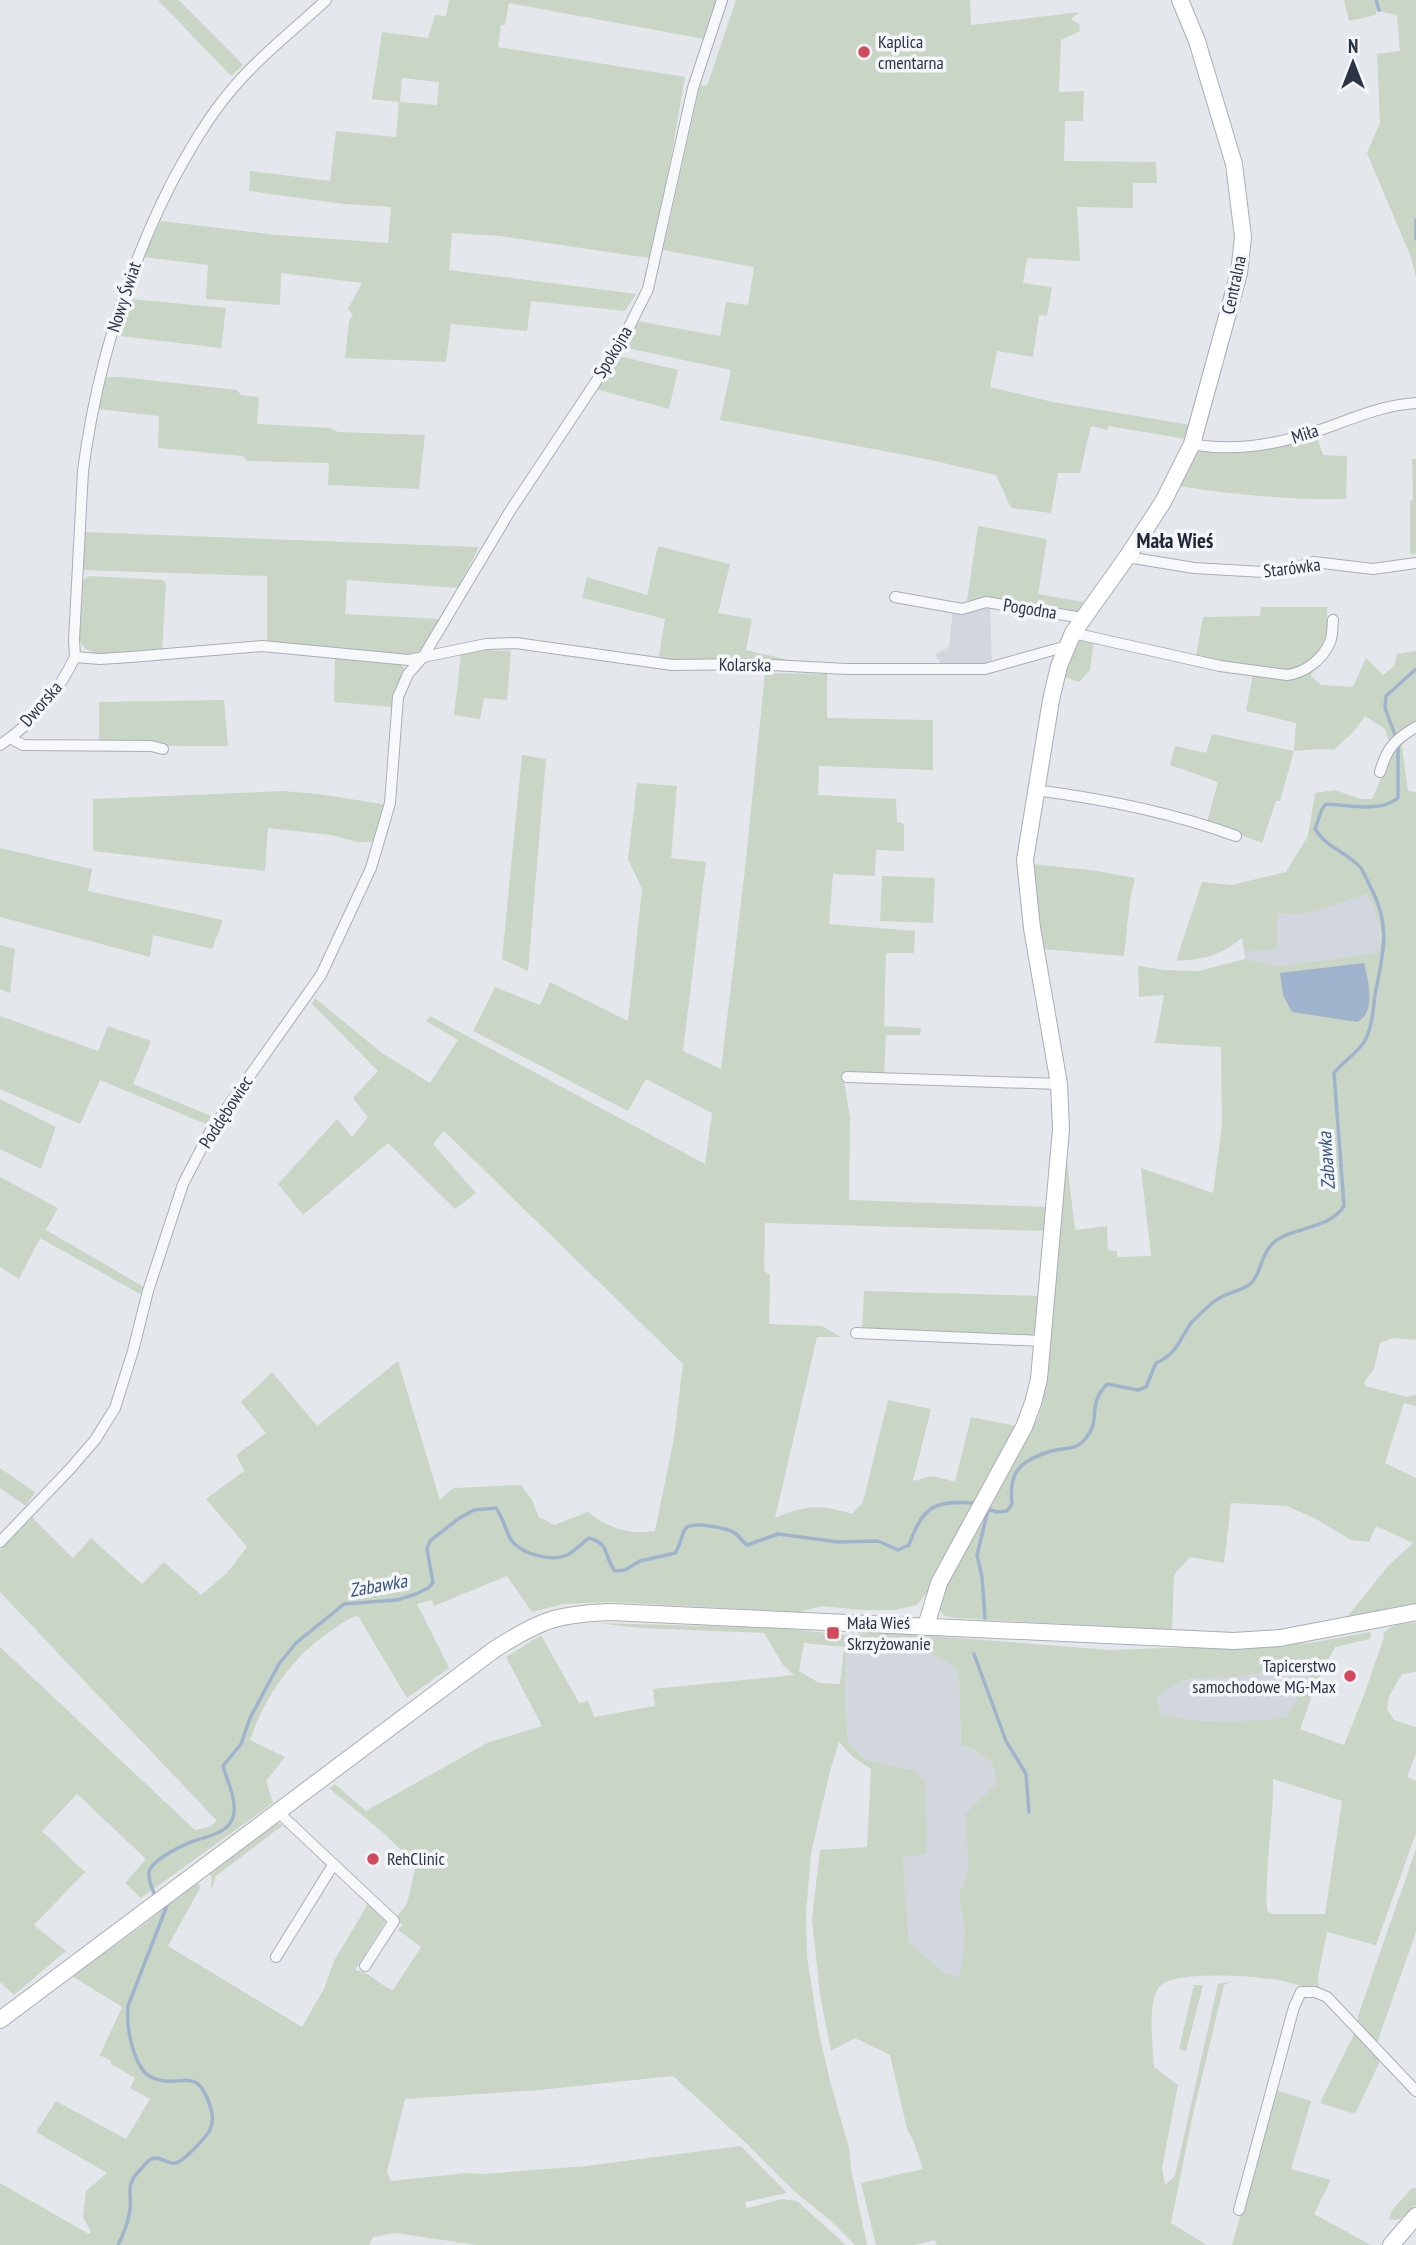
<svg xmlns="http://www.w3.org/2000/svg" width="1416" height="2245" font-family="'PT Sans Narrow',sans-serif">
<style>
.built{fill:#d2d6de}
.green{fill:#c9d6c5;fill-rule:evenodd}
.water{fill:#9fb4cc}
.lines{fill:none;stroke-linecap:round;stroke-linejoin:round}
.stream{stroke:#9fb4cc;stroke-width:3.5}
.street-casing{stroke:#a9aeb7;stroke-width:12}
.secondary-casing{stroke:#a9aeb7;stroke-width:18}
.street{stroke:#f7f8fa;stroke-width:10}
.secondary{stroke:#fff;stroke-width:16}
.poi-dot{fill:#d1495b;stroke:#f4f6f9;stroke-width:2.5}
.labels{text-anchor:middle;stroke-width:7;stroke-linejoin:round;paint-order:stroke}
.poi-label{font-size:18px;fill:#2b3445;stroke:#f4f6f9;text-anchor:start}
.street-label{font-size:18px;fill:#2b3445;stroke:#f4f6f9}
.water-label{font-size:19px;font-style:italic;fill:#34527a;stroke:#f4f6f9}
.quarter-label{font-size:21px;font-weight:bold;fill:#1d2536;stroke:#f4f6f9}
</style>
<rect width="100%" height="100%" fill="#e4e7ec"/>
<g class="built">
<polygon points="990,607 992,664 942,666 935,654 949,647 953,610 965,612"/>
<polygon points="1368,894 1377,910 1381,946 1378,953 1277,966 1245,959 1244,951 1277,950 1277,914 1309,913"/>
<polygon points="862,1646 919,1648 954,1666 959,1678 961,1746 970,1748 992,1763 997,1783 965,1814 968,1869 959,1894 965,1935 961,1977 943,1972 909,1944 903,1857 913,1770 867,1760 848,1743 845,1696 846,1648"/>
<polygon points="1317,1656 1307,1682 1286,1717 1256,1721 1211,1722 1179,1719 1161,1714 1157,1697 1170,1685 1202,1677 1252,1675"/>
</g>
<g class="green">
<polygon points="158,0 179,0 243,65 231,76"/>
<path d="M449,0h268l-13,39 -195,-36 -4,22h-4l-3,22 187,30 -23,132 -13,49 -149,-22 -48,-3 -3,37 187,24 -11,17 -94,-10 -4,30 -76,-7 -5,38 -101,-4 4,-37 4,-6 -5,-6 14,-26 -81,-10 -1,32 -74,-6 2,-34 -65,-8 18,-36 116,14 111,8 3,-36 -47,-3 -95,-13 1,-20 80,10 6,-50 60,6 3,-35 -27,-3 10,-67 46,6 7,-23 11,1zM402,78l37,4 -2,23 -37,-3z"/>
<polygon points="736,0 970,0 971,25 1080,12 1071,19 1079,24 1080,31 1061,40 1059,92 1084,91 1083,121 1065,121 1064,161 1156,162 1157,183 1133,183 1133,208 1077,207 1080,261 1027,258 1023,283 1052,287 1047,316 1039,315 1033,357 997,351 990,387 1053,402 1191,425 1186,439 1108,426 1107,430 1091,426 1080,473 1058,473 1051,513 1011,508 996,475 926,459 720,420 731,370 622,347 637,321 720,336 726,302 748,305 754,267 663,250 700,85 707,86"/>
<polygon points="1344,0 1416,0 1416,276 1410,255 1367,153 1380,123 1377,54 1400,51 1397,15 1376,11 1376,15 1349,21"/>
<polygon points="130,299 226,308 221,348 120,336 116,333 127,301"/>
<polygon points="619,356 678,370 669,409 596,389 616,357"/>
<polygon points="108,377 121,377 237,390 241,395 259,397 257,424 331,428 338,432 425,435 419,489 328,485 329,463 247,461 243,456 158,448 159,416 97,409 104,380"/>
<path d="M1316,435l7,20 24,1 -1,43c-56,1 -112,-4 -167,-13l15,-36z"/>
<polygon points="1412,459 1416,459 1416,554 1410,553 1410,501 1413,500"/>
<polygon points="978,526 1047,539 1038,594 1084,602 1077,612 986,598 967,601"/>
<polygon points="83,532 479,547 458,588 347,580 345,614 441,619 422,649 413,656 267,644 267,576 83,570"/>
<polygon points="658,546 730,564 718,613 752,619 746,650 806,664 658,661 665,619 582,598 587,577 647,595"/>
<path d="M88,576l75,4 3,4 -4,67c-24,1 -74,15 -84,-13l3,-55z"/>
<polygon points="1261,607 1327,607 1327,633 1311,676 1321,685 1353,687 1366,658 1383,675 1394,666 1397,654 1416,651 1416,723 1389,742 1385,729 1365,716 1354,731 1334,750 1316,749 1294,751 1280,801 1276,801 1262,843 1207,822 1218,782 1170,765 1175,746 1206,753 1212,734 1294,751 1296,723 1246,711 1254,668 1196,657 1203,617 1260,616"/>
<polygon points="1079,638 1094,641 1090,670 1079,682 1062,676"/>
<polygon points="484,650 511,651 507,700 484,698 480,719 454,715 461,654"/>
<polygon points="335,657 398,663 404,667 394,707 334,702"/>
<path d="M765,673l62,1v44l106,2v50l-114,-4 -1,29 78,4 1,23 7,2v27l-28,-1 -1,26 -42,-2 -4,50 86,7 -1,22h-28l-2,73 37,2 -1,7h-34l-2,39 -41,-1 7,45 -1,82 199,7 -2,24 -281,-8 -1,48 6,4v7l-1,42 53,2 19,11h-24l-42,181c30,-13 46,-14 77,-4l11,-12 25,-102 43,9 -18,72 20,-5 22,6 16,-65 45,9 -88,165 -11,14 -22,5h-33l-40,-4 -22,6 -191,-10 -45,2 -32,8 -25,-36 -73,30 -2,-6 -15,4 32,64 -42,30 -49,-82c-9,1 -16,8 -24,13 -40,25 -69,67 -84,111l35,17 -19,24 7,22 -132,95 -16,-15 21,-24 -69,-65 -35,37 43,41 -51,53 32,26 -52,44 -14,-13v-335l195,183 14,-3 8,-6 -217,-229v-42l31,-34 42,42 18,-20 51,46 22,-22 37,33 26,-22 20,-26 -41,-48 38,-28 -8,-16 30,-22 -25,-31 31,-30 45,54 81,-65 42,139 13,-12 68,-3 11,15 7,17 15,8 34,-13c20,16 41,23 67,19l19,-93 9,-74 -239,-233 -11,13 43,49 -21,16 -67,-66 -85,72 -25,-31 59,-65 15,18 16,-20 -15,-19 25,-27 -66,-67 3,-6 67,55 48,30 28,-43 -32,-19 4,-5 275,148 7,-51 -66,-34 -18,32 -155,-80 22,-44 45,18 10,-23 78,39 14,-132 -14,-30 9,-76 40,3 -6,72 35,4 -23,189 38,18 24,-200z"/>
<polygon points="224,700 228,746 182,746 99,743 99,702"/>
<path d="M1401,739l7,52 8,1v548l-24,-2 -12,5 -6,26 -10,13 2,4 40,11 10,-2v11l-12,-3 -19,60 31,15v125l-69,14 41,-51 25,-23 -37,-17 -7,16 -18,-2 -33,-20 -31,-14 -56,-3 -7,60 -34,-6 -16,18 -2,55 -216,-12 -12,-2 -6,-9 6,-17 95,-174 4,-16 10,-86 14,-153 8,69 32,-4 1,24 9,1v6l34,-1 -10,-88 72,25 9,-67 -1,-79 -66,-4 9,-48 -25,2 -1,-31 27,4 34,1 46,-12 32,7 101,-13c7,-18 -2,-43 -10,-59l-59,19 -32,1v36l-33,1 -2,-13c-23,19 -38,21 -66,23l26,-79 30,3 54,-13 22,-36 7,-43 20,-3 26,9h11c10,-21 16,-42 29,-60z"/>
<polygon points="522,755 546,759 528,971 502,959"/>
<polygon points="283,791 318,794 382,804 385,810 377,839 372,842 357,842 331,835 268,828 265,871 93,851 93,799"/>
<polygon points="0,848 92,869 88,891 223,920 212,949 153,935 150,957 0,917"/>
<polygon points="1032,864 1098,871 1135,878 1130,900 1124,956 1043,949 1041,942"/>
<polygon points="882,876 935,878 933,923 880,921"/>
<polygon points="0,945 15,949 10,993 0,989"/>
<polygon points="0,1016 98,1051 108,1026 151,1041 133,1084 214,1117 206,1124 100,1080 80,1124 0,1089"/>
<polygon points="0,1099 56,1127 41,1169 0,1149"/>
<polygon points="0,1177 58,1208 46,1230 144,1287 140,1294 40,1238 19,1279 0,1267"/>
<polygon points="864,1291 1042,1296 1039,1332 1034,1337 862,1328"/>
<polygon points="0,1468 35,1492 26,1506 0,1488"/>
<path d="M1416,1622v50l-14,2 -13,22 -2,13 7,11 22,7v26l-9,24 9,4v52l-40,112 -49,-13 -9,44 1,11c-17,2 -18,-2 -32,-5 -20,-6 -115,-13 -128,5 -12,16 -6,60 -5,80l24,18 -16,83 3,17 10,-9 43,-192 15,-3 -9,4 -31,129 -22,109 36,22h-270l-2,-5 -21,5h-38l-15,-62 62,-14 -10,-29 -6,-11 -17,-74 -35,-17 -24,13 -11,-56 -8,-76 8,-69 47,-3 4,-78 -18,-12 -14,-15 -9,29 -19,82 -5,60 1,44 12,76 11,48 19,67 2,21 16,76h-12l-25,-25 -35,-28 -48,-48 -74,-68 -134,14 -134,9 -18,73 4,9 75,-8 17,1 103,-8 155,-20 46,47 -42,9 2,6 35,-9 15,2 49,44h-369l-82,-12 -22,4 -4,8h-369v-62l89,51 2,-2 -8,-15 3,-26 21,-18 -71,-41 20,-31 70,38 24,-40 -20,-11 5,-10 -24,-14v-3l-9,-5 -3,1 23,-50 -50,-31 74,-53 47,-40 6,1 1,4 -32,58 134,81 22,-38 10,-28 34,-57 18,17 -31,49c19,4 22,14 38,20l28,-43 -23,-17 4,-5 -6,-8 11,-13 9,-40 -36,-34 -51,-42 6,-4 31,27 121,-68 55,-17 -36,-69 35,-22 38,68 9,-2 6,16 61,-11 -2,-17 141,-14 -11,-10 -19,-32 -124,-5 -43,-5 183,5 65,7 37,-3 228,18 200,-7 60,-11 1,2 -1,5 -35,8 -18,35 -17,47 44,16 20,-50 20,-58 -1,-1c4,-12 22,-12 33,-14zM804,1643l40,4 -4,37 -21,-1 -20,-12zM862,1646l57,2 35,18 5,12 2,68 10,2 21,15 5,20 -32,31 3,55 -9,25 6,41 -5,42 -17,-5 -34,-29 -6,-86 24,-3 -2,-72 -12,-12 -46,-10 -19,-17 -3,-47 1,-48zM1317,1656l-10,26 -21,35c-42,6 -84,8 -125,-3l-4,-17c33,-30 60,-14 97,-23 21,-4 42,-12 63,-18zM1273,1779l69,22 -17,113h-52l-5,-2c-3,-11 -1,-23 -1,-34 1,-33 7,-67 6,-99z"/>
<polygon points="277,1823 283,1825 216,1876 212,1888 210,1887 212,1881 210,1874"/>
<polygon points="1416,1849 1416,1932 1377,2043 1358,2023 1358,2016"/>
<polygon points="1194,1985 1203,1985 1186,2051 1179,2049"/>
<polygon points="1355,2032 1380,2057 1379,2063 1355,2114 1320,2103"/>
<polygon points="1276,2090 1311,2101 1291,2169 1331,2180 1314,2214 1371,2245 1232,2245"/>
<path d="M1412,2188h4v17c-8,8 -15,18 -27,14l3,-9z"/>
</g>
<path class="water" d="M1364,963c4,16 13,50 -7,59l-65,-10 -9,-17 -3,-22z"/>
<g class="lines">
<g class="stream">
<polyline points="1376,0 1379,10"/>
<polyline points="1416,220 1416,239"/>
<polyline points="1395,735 1385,708 1386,696 1416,669"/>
<path d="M987,1509l10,3 10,-1 5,-7c-4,-33 9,-44 40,-53 14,-4 24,0 34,-13 13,-16 5,-26 12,-41 1,-4 6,-9 9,-13l31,6 8,-3 10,-24c21,-9 23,-23 35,-40 3,-3 20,-20 24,-22 9,-8 24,-9 34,-16 12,-9 11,-30 24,-42 20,-17 56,-13 71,-37l-10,-133c7,-9 25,-22 30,-31 8,-13 9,-31 11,-47 8,-42 17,-69 -5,-109 -3,-6 -6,-14 -10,-19 -14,-15 -34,-20 -45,-38l7,-20 4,-5c22,1 54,9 72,-6v-52"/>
<polyline points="985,1618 982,1577 977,1555 988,1510"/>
<polyline points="974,1654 1006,1741 1026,1774 1029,1812"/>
<path d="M154,1893c-3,-7 -6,-14 -5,-21 2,-12 37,-29 48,-32 15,-5 34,-8 37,-27 2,-15 -7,-33 -11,-47l18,-22 9,-26 29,-54 17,-21 48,-39 53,-4 19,-6 12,-6 5,-5 -6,-34 3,-8 28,-22 16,-9 22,-2c7,10 9,20 14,30 9,16 41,24 57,17 8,-4 15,-12 22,-17 22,6 14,18 26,33l10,-1 15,-9 35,-8c5,-6 7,-21 11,-25 8,-7 41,0 49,5 4,3 8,9 12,12l31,-11 60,8 40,-1 20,9 11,-5c13,-37 24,-45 64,-42"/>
<path d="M118,2245c5,-10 9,-19 11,-30 5,-19 -6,-27 10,-44 4,-4 8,-10 12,-12 9,-4 16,6 25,4 8,-2 30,-26 34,-33 3,-7 3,-14 1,-21 -14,-47 -29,-19 -58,-31 -20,-8 -27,-52 -25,-72l38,-98"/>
</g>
<g class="street-casing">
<g id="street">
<path d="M1192,444c45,9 92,-1 134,-16 30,-11 58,-23 90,-25"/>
<polyline points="1127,557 1194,568 1279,573 1314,562 1373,569 1416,563"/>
<polyline points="895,597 962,609 986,602 1083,618"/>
<path d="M1073,633l147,33 67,9c18,-2 36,-16 43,-33 3,-7 2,-15 3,-22"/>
<polyline points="75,657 100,659 131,657 262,646 409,660 486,644 516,643 672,665 751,664 847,669 985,669 1067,646"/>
<path d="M75,657l-1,-17 9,-169c13,-101 43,-198 89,-289 18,-33 36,-65 61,-94 27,-32 62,-59 93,-88"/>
<polyline points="10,738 23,745 151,746 163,749"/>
<path d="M0,745c32,-21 59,-54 75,-88"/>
<path d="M1380,772c7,-24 14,-32 36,-45"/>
<path d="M1035,790c69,9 136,22 201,46"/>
<polyline points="847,1077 1059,1084"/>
<polyline points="856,1333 1043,1341"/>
<polyline points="0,1542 70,1469 95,1440 115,1408 133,1351 148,1291 183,1184 210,1132 321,975 371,868 390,803 398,697 408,674 423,657 510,511 619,347 648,289 693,88 722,0"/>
<polyline points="278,1812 394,1921 365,1966"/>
<polyline points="276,1957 333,1865"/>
<polyline points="1239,2210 1294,2007 1301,1992 1315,1992 1327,1997 1416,2091"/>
</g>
</g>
<g class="secondary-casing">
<g id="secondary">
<polyline points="926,1626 939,1583 1024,1427 1033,1403 1039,1379 1061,1129 1059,1084 1032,928 1025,860 1051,700 1059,666 1073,633 1127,557 1163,502 1192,444 1239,273 1243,237 1234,164 1197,41 1180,0"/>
<path d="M0,2020l495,-371c46,-29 61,-35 116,-37l623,29 46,-3 136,-26"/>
<polyline points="1391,2245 1416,2216"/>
</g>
</g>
<use href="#street" class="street"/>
<use href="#secondary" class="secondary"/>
</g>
<g class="poi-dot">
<circle cx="864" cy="52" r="7"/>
<rect x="826" y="1626" width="14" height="14" rx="3.5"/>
<circle cx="1350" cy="1676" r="7"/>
<circle cx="373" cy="1859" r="7"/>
</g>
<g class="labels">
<g class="poi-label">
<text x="878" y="48">Kaplica<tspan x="878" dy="21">cmentarna</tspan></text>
<text x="847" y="1629">Mała Wieś<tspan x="847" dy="21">Skrzyżowanie</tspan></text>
<text x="1336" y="1672" text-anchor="end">Tapicerstwo<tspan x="1336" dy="21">samochodowe MG-Max</tspan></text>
<text x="387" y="1865">RehClinic</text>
</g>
<g class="street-label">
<text transform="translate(1234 285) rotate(-78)" y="6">Centralna</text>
<text transform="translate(124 297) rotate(-72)" y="6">Nowy Świat</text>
<text transform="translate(613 352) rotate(-59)" y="6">Spokojna</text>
<text transform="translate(1305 434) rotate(-18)" y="6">Miła</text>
<text transform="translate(1292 568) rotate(-7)" y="6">Starówka</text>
<text transform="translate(1030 609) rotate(9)" y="6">Pogodna</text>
<text transform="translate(745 665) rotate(1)" y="6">Kolarska</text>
<text transform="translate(41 704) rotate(-49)" y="6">Dworska</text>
<text transform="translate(226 1112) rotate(-57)" y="6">Poddębowiec</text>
</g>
<g class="water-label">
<text transform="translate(1326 1161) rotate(-94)" y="7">Zabawka</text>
<text transform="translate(378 1585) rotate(-10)" y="7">Zabawka</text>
</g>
<g class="quarter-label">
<text x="1175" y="548">Mała Wieś</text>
</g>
</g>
<g transform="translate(1353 63)" stroke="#f4f6f9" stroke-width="5" paint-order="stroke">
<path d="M0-5L12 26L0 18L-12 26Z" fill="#2b3445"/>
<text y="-10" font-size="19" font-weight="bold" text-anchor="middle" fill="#2b3445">N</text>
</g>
</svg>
